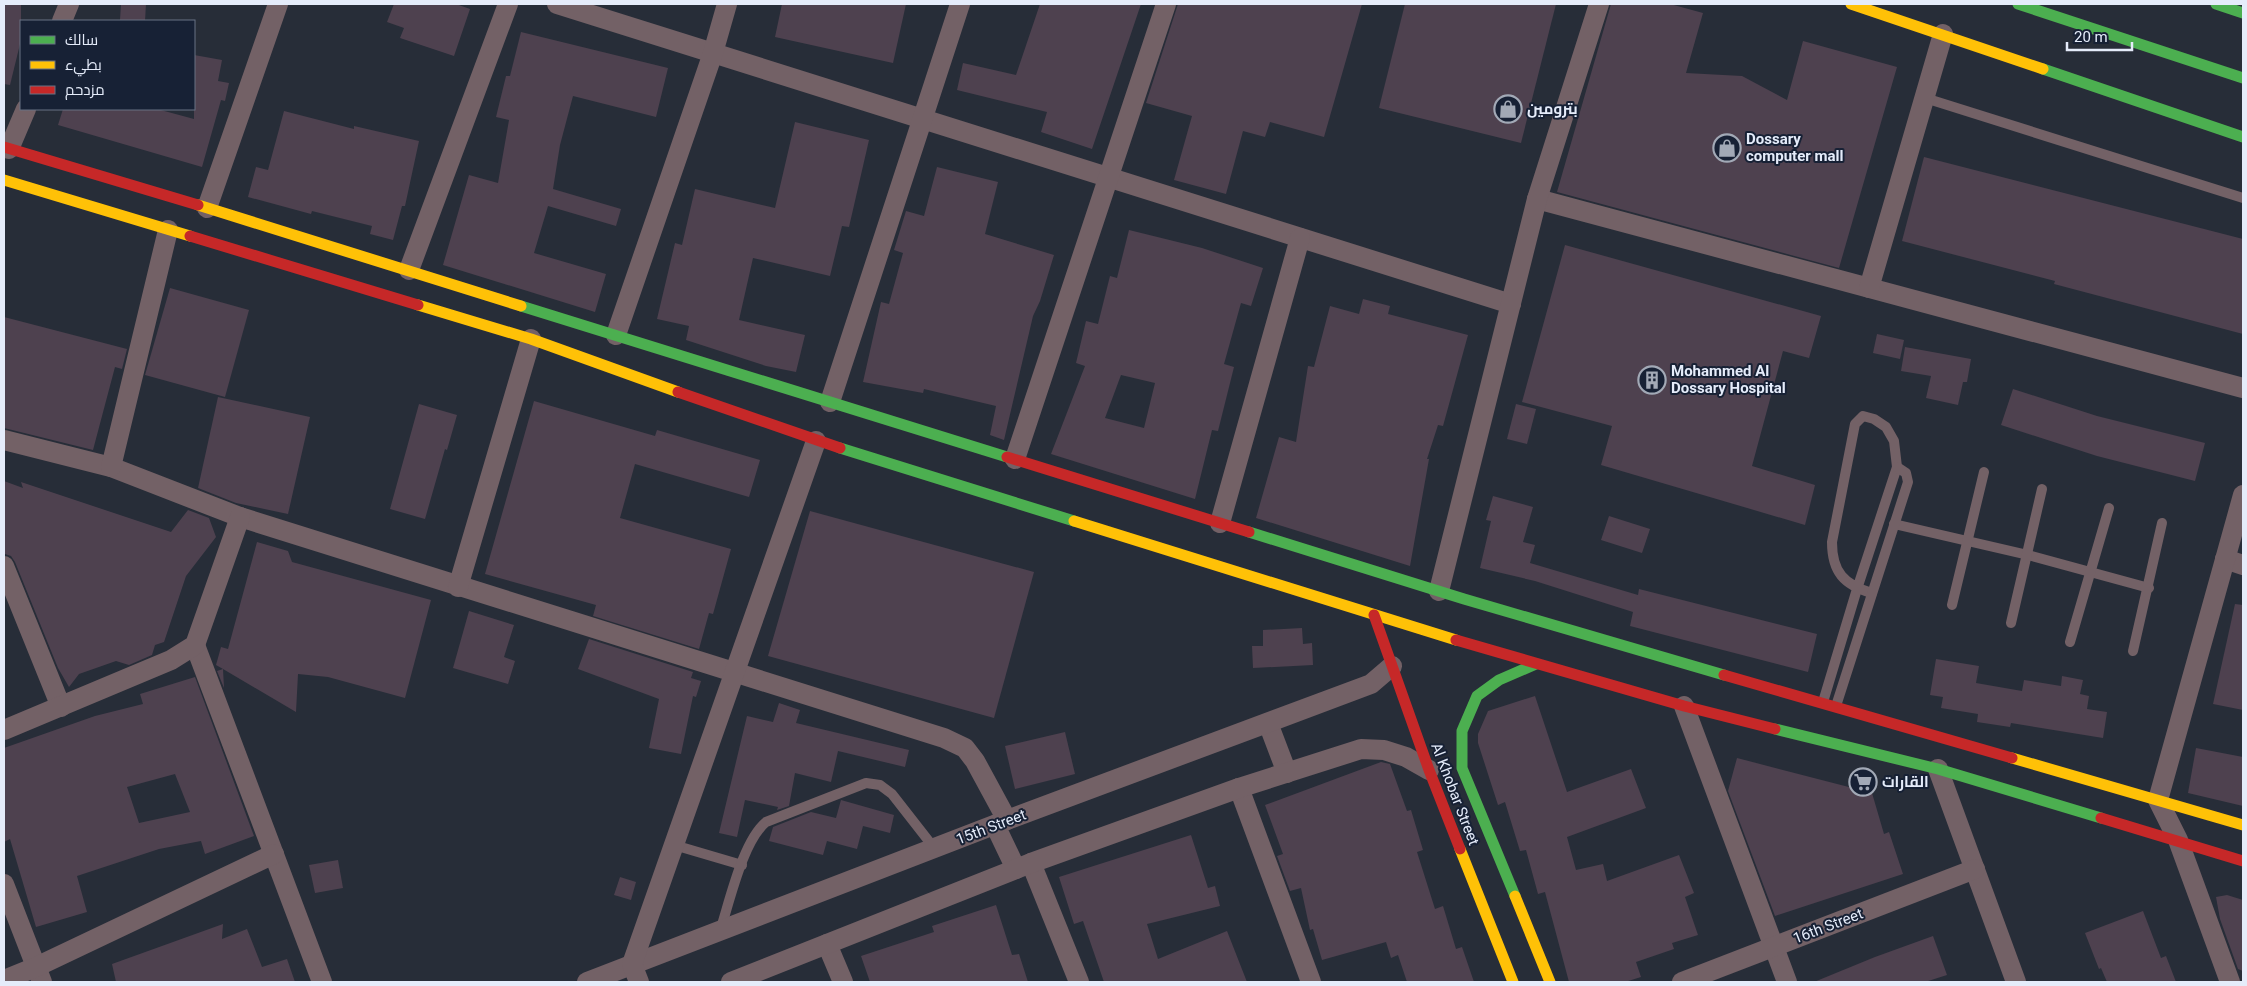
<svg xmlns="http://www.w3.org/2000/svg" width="2247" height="986" font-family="Roboto,Cairo,sans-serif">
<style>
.building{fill:#4e414f;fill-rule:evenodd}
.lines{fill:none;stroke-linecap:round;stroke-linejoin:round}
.lane{stroke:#736166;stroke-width:10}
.street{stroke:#736166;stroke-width:20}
.fast{stroke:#4caf50;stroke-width:11}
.slow{stroke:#ffc107;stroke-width:11}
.jam{stroke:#c62828;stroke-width:11}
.labels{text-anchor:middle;stroke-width:4;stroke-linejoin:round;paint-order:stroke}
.poi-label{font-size:15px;font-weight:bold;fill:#e5ecfa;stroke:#172135;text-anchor:start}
.street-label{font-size:15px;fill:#e5ecfa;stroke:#172135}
</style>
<rect width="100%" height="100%" fill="#272d38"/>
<g class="building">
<polygon points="4,4 21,4 21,40 10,85 4,84"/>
<polygon points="121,4 146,4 145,21 120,20"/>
<polygon points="394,4 456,4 470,9 454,56 400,38 404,28 387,22"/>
<polygon points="782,4 906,4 893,63 775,37"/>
<polygon points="1040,4 1141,4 1092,149 1041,132 1047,112 957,90 963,63 1016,75"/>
<polygon points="1178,4 1362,4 1324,137 1270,122 1265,137 1243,131 1226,194 1174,180 1192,116 1146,103"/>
<polygon points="1405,4 1556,4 1521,143 1379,108"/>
<polygon points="1611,4 1670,4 1703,13 1686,73 1742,76 1787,100 1803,41 1897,67 1839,268 1557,192"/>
<polygon points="521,32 668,68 656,117 573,96 560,145 553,189 621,209 616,226 548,206 534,253 606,274 595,312 443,265 469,175 498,183 509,120 496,117 506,76 510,76"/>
<polygon points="194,55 222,60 218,81 229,83 225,101 221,100 202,167 58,125 63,109 157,109 194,119"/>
<polygon points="284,111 354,129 354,126 419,141 405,206 402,206 393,240 370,234 372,226 312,211 311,214 248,197 256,167 268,170"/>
<polygon points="795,122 869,140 849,227 842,226 830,276 753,258 739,320 805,335 796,372 766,366 686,340 689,326 657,319 675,243 682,245 695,189 775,208"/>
<polygon points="1924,157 2243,239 2243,334 2054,284 2055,281 1902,241"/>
<polygon points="937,167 998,182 985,234 1054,255 1040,301 1033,316 1004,440 990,435 996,406 924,389 923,393 863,382 881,302 889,304 903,253 894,250 906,211 924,216"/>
<path d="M1129,230l73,18 61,20 -12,38 -10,-3 -17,61 10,3 -16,64 -6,-1 -17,69 -144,-45 34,-88 -9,-3 10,-42 12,3 12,-48 7,2zM1121,375l34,8 -11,45 -39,-10z"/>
<polygon points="1565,245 1821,316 1809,358 1783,351 1752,466 1815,485 1805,525 1601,465 1612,426 1522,402"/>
<polygon points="170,288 249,310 225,397 145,375"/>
<polygon points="1363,299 1390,306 1388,314 1468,335 1443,426 1438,425 1427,459 1429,459 1410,566 1256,518 1279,437 1296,442 1308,366 1314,367 1330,306 1359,314"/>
<polygon points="4,317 127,349 122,369 115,367 93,450 4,428"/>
<polygon points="1877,334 1904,340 1900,359 1873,353"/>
<polygon points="1905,347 1971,359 1967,382 1963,382 1958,405 1926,398 1931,376 1901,371"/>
<polygon points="2013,389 2097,416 2205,443 2195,481 2097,456 2001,425"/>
<polygon points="218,397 310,417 288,514 236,503 198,488"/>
<polygon points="534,401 655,436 657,430 760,460 749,497 635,464 620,518 731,549 713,614 709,613 699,649 593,616 596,605 485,574"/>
<polygon points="419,404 457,415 447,450 445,449 425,519 390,509"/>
<polygon points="1516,404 1536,409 1527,444 1507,439"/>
<polygon points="4,481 23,488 21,482 171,532 188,510 209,518 216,537 186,576 164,642 155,645 152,655 129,665 116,661 79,674 69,687 58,668 15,562 11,556 5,554 4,551"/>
<polygon points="1493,496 1533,507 1523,542 1535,545 1530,563 1638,595 1639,589 1817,634 1808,672 1630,626 1633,612 1535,581 1480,568 1491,521 1486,520"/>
<polygon points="810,511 1034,572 994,718 768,656"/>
<polygon points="1609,516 1650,529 1642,553 1601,540"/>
<polygon points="257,542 288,551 292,562 431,600 405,698 328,677 298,674 296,712 223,669 224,688 217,671 223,669 216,665 221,647 228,649"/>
<polygon points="2235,604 2243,605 2243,710 2213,704"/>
<polygon points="469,611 514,625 504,657 515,661 508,684 453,668"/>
<polygon points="1302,628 1303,644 1312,643 1313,665 1253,668 1252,646 1263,646 1263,630"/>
<polygon points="589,639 693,672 691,678 701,681 696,697 693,696 681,754 649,748 659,699 578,669"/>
<polygon points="1936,659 1979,666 1976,683 2022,691 2024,680 2061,686 2062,676 2083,680 2080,694 2089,696 2087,709 2107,712 2103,738 2011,723 2010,727 1977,722 1978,714 1941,708 1943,697 1930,695"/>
<path d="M195,677l59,159 -49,18 -4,-13 -42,8 -82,27 10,36 -51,15 -26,-88 -6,3v-94l91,-32 48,-12 -3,-10zM175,774l15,38 -51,11 -12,-36z"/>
<polygon points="1535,696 1567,792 1631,769 1646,808 1567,837 1576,870 1603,864 1607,881 1679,855 1694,893 1685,897 1698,935 1672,943 1674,949 1636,962 1641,977 1625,982 1569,982 1545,892 1538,894 1526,850 1520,851 1505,802 1498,805 1478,743 1478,734 1488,711"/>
<polygon points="779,703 800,710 796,723 909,750 905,767 838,751 831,782 795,773 789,806 777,810 778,807 745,800 737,837 719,833 747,716 773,722"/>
<polygon points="1065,732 1075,774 1015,789 1005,746"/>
<polygon points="2196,748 2243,757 2243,806 2188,793"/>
<polygon points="1737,758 1872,793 1884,834 1889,832 1903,874 1775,916 1728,791"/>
<polygon points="1381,762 1390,764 1407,811 1411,810 1423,850 1417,852 1435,909 1443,906 1456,949 1462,947 1474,982 1407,982 1398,955 1391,958 1386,942 1322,960 1313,929 1310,930 1301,888 1290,891 1277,856 1283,854 1265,805"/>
<polygon points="841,800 894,815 890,833 863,826 857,849 827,841 823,855 769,841 773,827 811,812 836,818"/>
<polygon points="1191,835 1208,888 1215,886 1220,906 1147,924 1158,959 1227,931 1247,982 1104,982 1083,921 1074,924 1059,877"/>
<polygon points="338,860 343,888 315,893 309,865"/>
<polygon points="620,877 636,882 631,900 614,895"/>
<polygon points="2227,895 2243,900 2243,971 2238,969 2220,919 2216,897"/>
<polygon points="996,905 1012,955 1019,954 1028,982 870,982 861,956 934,932 932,926"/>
<polygon points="2143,911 2161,958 2166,956 2176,982 2107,982 2101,968 2099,969 2085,933"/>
<polygon points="223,924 222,939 247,929 262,967 287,959 295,982 116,982 112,964"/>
<polygon points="1933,936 1947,975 1925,982 1814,982 1875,957"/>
</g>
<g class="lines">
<g class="lane">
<polyline points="1925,98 2243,198"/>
<polyline points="1894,524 2028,555 2149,588"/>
<polyline points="1952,605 1984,472"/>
<polyline points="2011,623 2042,489"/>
<polyline points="2070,642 2109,508"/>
<polyline points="2133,651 2162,523"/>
<path d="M1823,702l34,-113 40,-122 -3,-26 -8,-14 -12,-8 -11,-3 -8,8 -23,118c0,30 12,43 40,51"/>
<polyline points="1836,706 1908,482 1906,473 1897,467"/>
<polyline points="674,845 742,865"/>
<path d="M720,931c10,-31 23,-90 46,-109l100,-39 14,2 12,9 43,55"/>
</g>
<g class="street">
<polyline points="557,4 1511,304"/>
<polyline points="62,21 69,4"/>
<polyline points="9,149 26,109"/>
<polyline points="1537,199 2243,388"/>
<polyline points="207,208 278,4"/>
<polyline points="409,270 508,4"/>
<polyline points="1869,288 1943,34"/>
<polyline points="616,335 713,53 727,4"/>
<polyline points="830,402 960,4"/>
<polyline points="4,440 111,467 240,517 944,738 965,748 975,761 1007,820"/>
<polyline points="1015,459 1166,4"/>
<polyline points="111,467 168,230"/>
<polyline points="1220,523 1300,238"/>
<polyline points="2225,559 2243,565"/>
<polyline points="4,566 61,707"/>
<polyline points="458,587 531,339"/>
<polyline points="1439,591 1537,199 1599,4"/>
<polyline points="195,645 322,982"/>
<polyline points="1684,706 1787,982"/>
<polyline points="1268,723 1287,773"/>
<polyline points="4,730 171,660 195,645 240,517"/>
<polyline points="1938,769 2016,982"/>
<polyline points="1239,788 1311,982"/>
<polyline points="995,825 1016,869"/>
<polyline points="1031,863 1079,982"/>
<polyline points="4,884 42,982"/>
<polyline points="827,944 843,982"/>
<polyline points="4,980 36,967 274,854"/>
<polyline points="587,982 1007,820 1371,684 1392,666"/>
<polyline points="639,982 632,964 816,441"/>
<polyline points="731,982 1031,863 1239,788 1361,749 1384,750 1406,757 1429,770"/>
<polyline points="1682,982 1975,869"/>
<polyline points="2230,982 2178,840 2158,800 2243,495"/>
</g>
<g class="fast">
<polyline points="2018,4 2243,78"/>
<polyline points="2216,4 2243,13"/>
<polyline points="2043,69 2243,137"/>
<polyline points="521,306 1007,457"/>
<polyline points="840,448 1074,521"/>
<polyline points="1249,532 1464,599 1724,675"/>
<polyline points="1775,729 1938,769 2101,818"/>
<polyline points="1515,896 1462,768 1462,731 1477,696 1499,680 1536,664"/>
</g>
<g class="slow">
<polyline points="1851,4 2043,69"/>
<polyline points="4,180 190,236"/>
<polyline points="198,205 521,306"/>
<polyline points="418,305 531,339 678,392"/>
<polyline points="1074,521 1456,640"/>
<polyline points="2012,758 2243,825"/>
<polyline points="1460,849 1513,982"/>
<polyline points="1515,896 1550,982"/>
</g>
<g class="jam">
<polyline points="4,147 198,205"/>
<polyline points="190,236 418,305"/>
<polyline points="678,392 840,448"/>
<polyline points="1007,457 1249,532"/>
<polyline points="1374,615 1429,770 1460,849"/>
<polyline points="1456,640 1684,706 1775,729"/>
<polyline points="1724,675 2012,758"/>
<polyline points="2101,818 2243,861"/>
</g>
</g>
<defs>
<g id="shop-ring" transform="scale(1.4375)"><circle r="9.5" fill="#172135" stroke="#a2a9b6" stroke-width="1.5"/><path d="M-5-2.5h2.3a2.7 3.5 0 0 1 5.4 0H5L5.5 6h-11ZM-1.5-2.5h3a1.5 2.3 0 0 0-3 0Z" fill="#a2a9b6"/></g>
<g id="building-ring" transform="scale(1.4375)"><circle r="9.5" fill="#172135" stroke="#a2a9b6" stroke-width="1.5"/><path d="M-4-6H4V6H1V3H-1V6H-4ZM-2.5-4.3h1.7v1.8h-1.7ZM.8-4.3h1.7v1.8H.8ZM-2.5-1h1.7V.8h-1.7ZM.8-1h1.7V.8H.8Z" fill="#a2a9b6"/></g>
<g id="supermarket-ring" transform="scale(1.4375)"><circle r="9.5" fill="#172135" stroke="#a2a9b6" stroke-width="1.5"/><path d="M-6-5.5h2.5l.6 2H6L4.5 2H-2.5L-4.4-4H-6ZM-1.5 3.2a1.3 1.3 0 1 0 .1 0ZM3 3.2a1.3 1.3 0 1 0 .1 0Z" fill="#a2a9b6"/></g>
</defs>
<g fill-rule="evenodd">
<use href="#shop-ring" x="1508" y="109"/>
<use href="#shop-ring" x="1727" y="148"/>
<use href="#building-ring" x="1652" y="380"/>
<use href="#supermarket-ring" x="1863" y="782"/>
</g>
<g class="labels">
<g class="poi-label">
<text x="1527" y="114">بترومين</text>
<text x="1746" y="144">Dossary<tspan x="1746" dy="17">computer mall</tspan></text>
<text x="1671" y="376">Mohammed Al<tspan x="1671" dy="17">Dossary Hospital</tspan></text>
<text x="1882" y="787">القارات</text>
</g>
<g class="street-label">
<text transform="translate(1455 794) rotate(69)" y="5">Al Khobar Street</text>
<text transform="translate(991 827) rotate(-21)" y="5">15th Street</text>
<text transform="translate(1828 926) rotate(-21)" y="5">16th Street</text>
</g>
</g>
<rect width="2247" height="986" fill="none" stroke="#e5ecfa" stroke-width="10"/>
<rect x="20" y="20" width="175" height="90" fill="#172135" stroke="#697284"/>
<rect x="30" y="36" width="25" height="8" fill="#4caf50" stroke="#697284"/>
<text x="65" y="45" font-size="15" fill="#e5ecfa">سالك</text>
<rect x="30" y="61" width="25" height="8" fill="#ffc107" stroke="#697284"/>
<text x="65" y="70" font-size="15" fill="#e5ecfa">بطيء</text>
<rect x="30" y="86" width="25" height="8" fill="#c62828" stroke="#697284"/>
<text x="65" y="95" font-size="15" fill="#e5ecfa">مزدحم</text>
<path d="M2067 42v8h65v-8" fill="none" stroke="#e5ecfa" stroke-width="2.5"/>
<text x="2074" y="42" font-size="15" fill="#e5ecfa" stroke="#172135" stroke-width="4" paint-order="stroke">20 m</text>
</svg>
